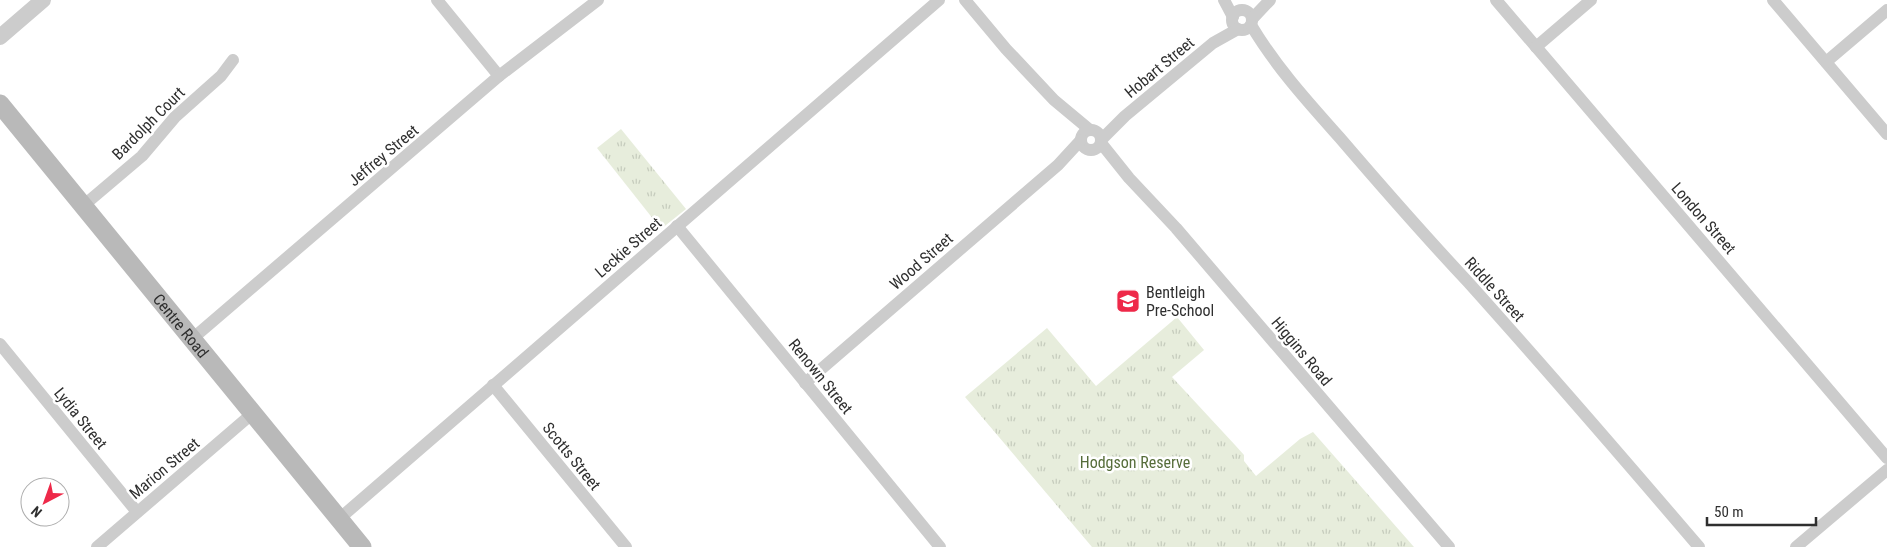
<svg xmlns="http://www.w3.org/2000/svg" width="1887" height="547" font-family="'Roboto Condensed',sans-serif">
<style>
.park{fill:url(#park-tufts)}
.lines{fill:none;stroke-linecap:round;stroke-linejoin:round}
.minor{stroke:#ccc;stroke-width:12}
.tertiary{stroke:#ccc;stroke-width:16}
.secondary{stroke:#b9b9b9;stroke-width:19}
.labels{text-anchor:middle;stroke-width:5;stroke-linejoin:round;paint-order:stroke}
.street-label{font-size:16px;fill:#2f2f2f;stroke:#fff}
.poi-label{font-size:16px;fill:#2f2f2f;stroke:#fff;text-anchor:start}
.park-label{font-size:16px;fill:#566d3a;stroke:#fff}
</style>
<defs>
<pattern id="park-tufts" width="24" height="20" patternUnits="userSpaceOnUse" patternTransform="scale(1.25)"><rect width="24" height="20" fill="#e7eddc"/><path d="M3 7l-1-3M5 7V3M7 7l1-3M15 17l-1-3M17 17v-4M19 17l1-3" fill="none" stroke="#c6ccbd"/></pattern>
</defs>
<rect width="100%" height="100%" fill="#fff"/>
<g class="park">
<polygon points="621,129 686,209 661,229 597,148"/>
<polygon points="1177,317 1204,350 1172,377 1235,445 1244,455 1244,461 1256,476 1300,439 1313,432 1414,547 1092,547 965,397 1047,328 1096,386"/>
</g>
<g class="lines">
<g class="minor">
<polyline points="437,0 499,76"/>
<polyline points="965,0 1006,49 1054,100 1090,130"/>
<polyline points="1224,0 1233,17"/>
<polyline points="1496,0 1887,458"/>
<polyline points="1773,0 1887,134"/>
<circle cx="1242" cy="20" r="10"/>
<polyline points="1252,19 1270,0"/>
<path d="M1251,25c25,42 57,77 89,113 42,49 84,97 128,144 78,87 155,176 231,265"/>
<polyline points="1536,47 1591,0"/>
<polyline points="1826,62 1887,10"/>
<circle cx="1091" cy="140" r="10"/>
<polyline points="1101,140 1125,116 1213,43 1238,29"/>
<polyline points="1101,143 1129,178 1176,228 1449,547"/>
<polyline points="83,206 142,156 175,117 221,76 233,60"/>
<polyline points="677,226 940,547"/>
<polyline points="192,339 499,76 598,0"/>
<polyline points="0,344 137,512"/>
<polyline points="805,383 1058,165 1081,140"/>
<polyline points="493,385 626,547"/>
<polyline points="339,519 939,0"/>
<polyline points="97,547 253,413"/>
<polyline points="1796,547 1887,470"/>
</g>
<polyline class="tertiary" points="0,37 43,0"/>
<path class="secondary" id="s1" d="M0,104l362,443"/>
</g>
<defs>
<g id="school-square" transform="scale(1.25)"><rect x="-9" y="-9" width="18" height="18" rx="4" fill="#ee2949" stroke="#fff"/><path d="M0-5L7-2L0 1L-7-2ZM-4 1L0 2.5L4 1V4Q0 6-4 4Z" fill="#fff"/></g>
</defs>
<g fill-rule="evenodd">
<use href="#school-square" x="1128" y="301"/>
</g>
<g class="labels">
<g class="street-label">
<text transform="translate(1159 67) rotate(-40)" y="6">Hobart Street</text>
<text transform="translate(148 123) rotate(-45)" y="6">Bardolph Court</text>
<text transform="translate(383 155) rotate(-40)" y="6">Jeffrey Street</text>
<text transform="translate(1704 218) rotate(49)" y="6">London Street</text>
<text transform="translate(628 247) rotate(-41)" y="6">Leckie Street</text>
<text transform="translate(921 261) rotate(-41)" y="6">Wood Street</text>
<text transform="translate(1495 289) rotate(48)" y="6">Riddle Street</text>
<text dy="6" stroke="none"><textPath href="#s1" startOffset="286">Centre Road</textPath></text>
<text transform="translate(1302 351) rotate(50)" y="6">Higgins Road</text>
<text transform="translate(821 376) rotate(51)" y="6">Renown Street</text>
<text transform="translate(81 418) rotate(51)" y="6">Lydia Street</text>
<text transform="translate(572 456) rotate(51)" y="6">Scotts Street</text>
<text transform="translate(164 468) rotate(-40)" y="6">Marion Street</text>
</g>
<g class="poi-label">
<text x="1146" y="298">Bentleigh<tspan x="1146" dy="18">Pre-School</tspan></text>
</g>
<g class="park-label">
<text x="1135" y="468">Hodgson Reserve</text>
</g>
</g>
<g transform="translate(45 502) rotate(221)"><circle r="24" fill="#ffffff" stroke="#acacac"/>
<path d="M0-4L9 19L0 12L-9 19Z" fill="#ee2949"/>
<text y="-8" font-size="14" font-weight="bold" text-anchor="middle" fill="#2f2f2f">N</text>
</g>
<path d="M1707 517v8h109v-8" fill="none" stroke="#2f2f2f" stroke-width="2.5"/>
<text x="1714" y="517" font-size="15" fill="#2f2f2f" stroke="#ffffff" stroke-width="4" paint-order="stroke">50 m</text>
</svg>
